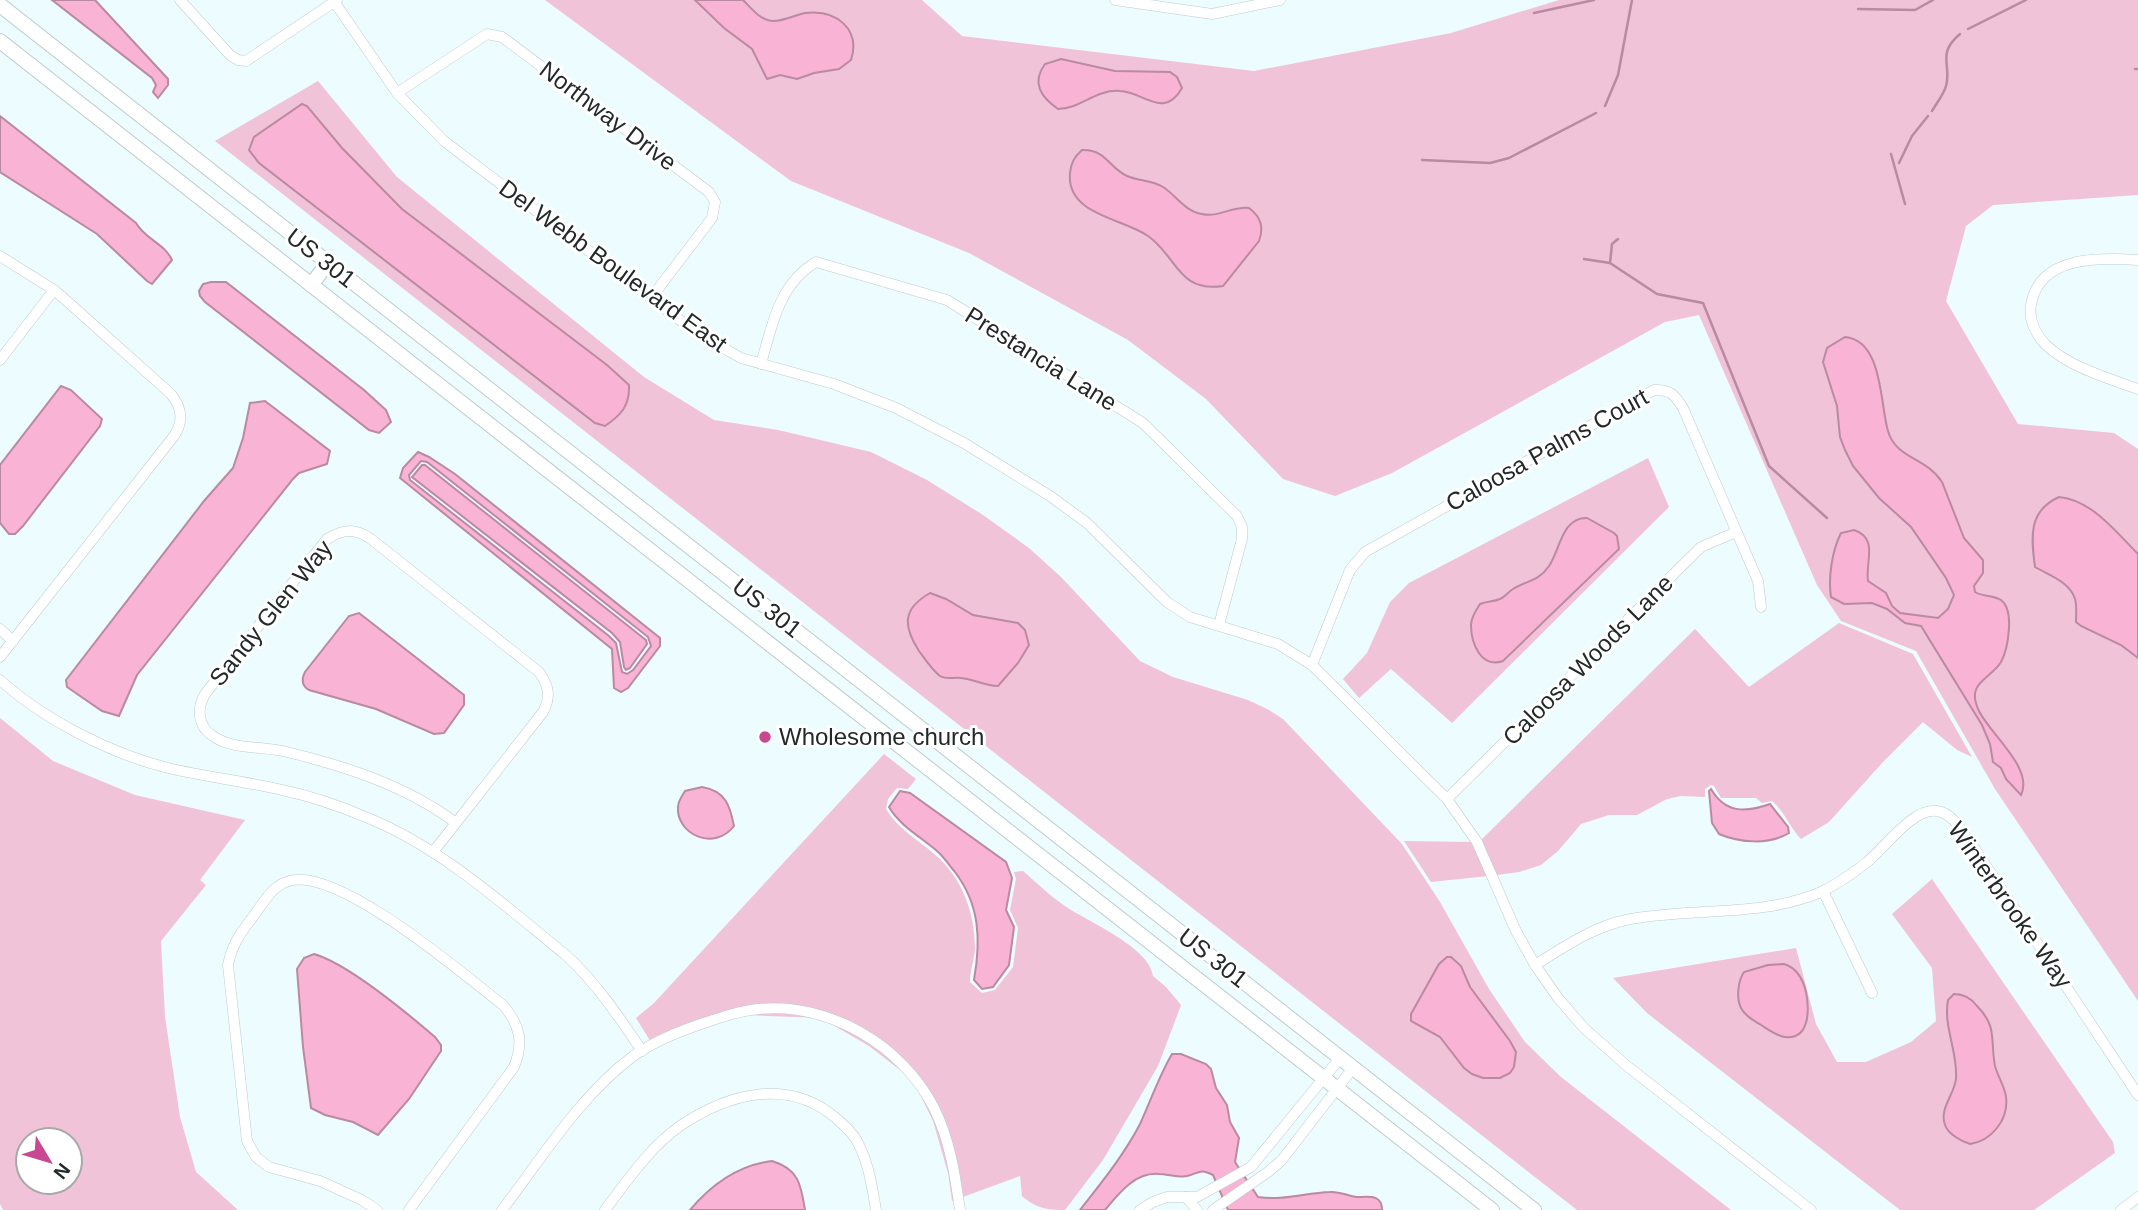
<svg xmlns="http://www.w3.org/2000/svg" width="2138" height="1210" font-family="Helvetica,sans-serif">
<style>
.green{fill:#f0c3d8;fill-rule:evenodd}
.water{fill:#f9b4d5;stroke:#b98aa1;stroke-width:2;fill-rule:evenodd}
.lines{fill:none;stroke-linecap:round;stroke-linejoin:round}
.stream{stroke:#b98aa1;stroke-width:2.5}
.minor-casing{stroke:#bccbcd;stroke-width:11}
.primary-casing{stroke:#bccbcd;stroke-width:16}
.minor{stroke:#fff;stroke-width:10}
.primary{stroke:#fff;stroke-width:14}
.poi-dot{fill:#c94891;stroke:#fff;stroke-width:2.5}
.labels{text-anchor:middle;stroke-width:6;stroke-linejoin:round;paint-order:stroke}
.street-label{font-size:24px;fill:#232929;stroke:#fff}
.poi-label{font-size:24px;fill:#232929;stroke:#fff;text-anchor:start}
</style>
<rect width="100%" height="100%" fill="#edfcfe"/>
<g class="green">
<polygon points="545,0 922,0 962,36 1254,71 1451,33 1559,0 2138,0 2138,195 1993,205 1966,226 1946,301 2018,424 2114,433 2138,449 2138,1001 1995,789 1916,651 1841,621 1817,585 1699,315 1665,322 1392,473 1335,496 1283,479 1206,399 1128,340 969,253 791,181"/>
<polygon points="318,81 397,177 644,377 714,420 778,430 871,452 927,480 983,515 1029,548 1061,577 1140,661 1173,677 1248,700 1269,710 1283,719 1402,844 1440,902 1489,989 1525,1042 1561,1077 1731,1210 1577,1210 215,141"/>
<polygon points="1648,458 1669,507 1452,723 1391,669 1359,698 1343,679 1367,653 1390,602 1409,583"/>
<path d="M1839,623l74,31 59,103 -15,-7 -34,-28 -41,41 -53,59 -28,17c-11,-11 -16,-27 -29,-38l-10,2 -6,-5h-35l-7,-12 -3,-1 -6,4v8l-24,-1 -14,3 -30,16h-28l-28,9 -23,27 -17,14 -22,7 -22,3 -16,-35 214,-211 54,58z"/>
<path d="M0,718l53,43 82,34 110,25 -45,60 6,5 -45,56 4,76 15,100 16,55 42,38h-235l-3,-6zM70,1140v42h-42v-42z"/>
<path d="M884,754l32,25 -8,10 -11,-1 -9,11 -2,10c11,19 31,30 47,44 29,23 42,60 42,96 -1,11 -5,22 -5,33l12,11 13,-3 18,-23 5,-39 -8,-18 6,-31 -2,-7 9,-1c14,12 27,25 42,35 21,15 85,41 88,70l13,11 15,18 -23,61 -55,94 -38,50c-19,0 -29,-2 -43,-14l-2,-20 -68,25 -4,-28 -15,-52 -20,-41 -44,-34 -48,-28 -75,-3 -62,15 -30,17 -18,-29 18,-15z"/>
<polygon points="1404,841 1471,842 1488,876 1431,882"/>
<polygon points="1932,879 2113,1142 2115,1153 2034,1210 1900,1210 1647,1013 1613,978 1796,948 1816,1024 1837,1062 1866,1062 1911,1042 1936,1021 1932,968 1892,914"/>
</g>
<g class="water">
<polygon points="52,0 95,0 168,79 168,85 158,98 153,92 156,85 152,78"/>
<path d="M695,0h48c8,8 18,21 30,21 11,0 22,-6 32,-8 31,-4 56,16 46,47l-12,9 -25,4 -17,6 -17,-4 -13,4 -15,-30 -28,-21z"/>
<path d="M1061,59l54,12 55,1 7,5 5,11c-18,32 -38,4 -62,3 -24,-2 -40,18 -62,18 -17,-12 -27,-26 -13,-45z"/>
<path d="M302,104l5,2 35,42 60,61 205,156 22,20c1,21 -8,30 -24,41l-10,-3 -336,-260 -10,-13 5,-13z"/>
<path d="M0,116l136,107c9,16 29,21 36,37l-20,24 -5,-3 -50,-47 -97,-62z"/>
<path d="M1082,150c24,-1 27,18 45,26 11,5 25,4 36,11 13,8 21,24 39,27 16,4 30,-8 47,-6 12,9 15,19 10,33l-36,45c-45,7 -46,-30 -75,-50 -25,-18 -82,-21 -78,-63 1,-10 4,-16 12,-23z"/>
<polygon points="211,282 226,282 364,390 386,410 391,422 379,433 369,430 205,302 200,296 199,291 203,284"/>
<path d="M1845,337c38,3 35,68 43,94 8,28 38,26 54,51l22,56 19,22v13l-9,13 1,6c8,5 18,3 26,8 14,10 7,49 0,62 -11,18 -36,20 -22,49 11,23 55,57 42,84l-15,-16 -5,-11 -8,-6 -3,-18 -8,-19 -61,-99 -16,-3 -18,-14 -15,-6 -28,1 -13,-7c-3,-20 1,-46 10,-64l13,-3c25,8 11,32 14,51l18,12 6,13 8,7 38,5 10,-9 6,-14 -8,-17 -35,-51 -32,-29 -26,-32 -8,-16 -5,-13 -3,-31 -14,-44 4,-14z"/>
<polygon points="61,386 71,390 102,419 100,426 23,526 15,534 9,534 0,523 0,465"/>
<polygon points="265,401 330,451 327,464 299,473 293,479 137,675 119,716 102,711 67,687 66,680 204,501 233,468 243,438 250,403"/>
<path d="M418,452l11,5 26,17 205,164v8l-32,42 -7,4 -7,-4 -2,-39 -212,-171 3,-10zM421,461l6,1 221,175 3,9 -18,24 -6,4 -5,-2 -6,-29 -7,-7 -199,-156 -1,-5z"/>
<polygon points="422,465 425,465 646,640 647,644 630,668 626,670 624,667 620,642 612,633 412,477"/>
<path d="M2059,497c33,3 57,35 79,57v104l-17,-13 -40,-19 -5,-4c0,-7 1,-17 -1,-23 -5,-17 -26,-24 -40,-32 -4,-30 -7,-56 24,-70z"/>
<path d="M1587,518l27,15 3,3 2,13 -116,112c-22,8 -32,-18 -32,-36 0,-7 5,-15 9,-21 7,-3 13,-2 20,-5 6,-3 8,-7 13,-10 14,-9 25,-7 36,-23 11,-16 13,-49 38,-48z"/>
<path d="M930,593l16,6 27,16 45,8 7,7 4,15 -11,18 -20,23c-13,0 -24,-7 -37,-8 -8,-1 -14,2 -21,-2 -8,-6 -15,-17 -21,-25 -16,-25 -17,-42 11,-58z"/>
<path d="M359,613l105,82v10l-20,28 -10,1 -58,-25 -67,-19c-7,-4 -8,-10 -4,-18l44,-56z"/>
<path d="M702,787c24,4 28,19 32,39 -20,26 -58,8 -56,-19 0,-6 4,-11 7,-16z"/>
<path d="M1711,789c14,24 34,24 59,15l18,23 1,6c-20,12 -49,10 -70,1l-7,-11 -3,-32z"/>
<path d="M900,791l10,2 96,69 6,16 -6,32 8,17 -5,38 -16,22 -11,2 -8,-9c7,-40 6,-75 -19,-108 -6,-7 -11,-15 -18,-21 -16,-14 -37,-25 -48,-44z"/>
<path d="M314,954c35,10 93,59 121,83l6,8v6l-32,48 -31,36 -25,-13 -28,-7 -14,-7 -8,-61 -6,-78 7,-11z"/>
<polygon points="1447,957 1451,957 1461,966 1470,987 1510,1041 1516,1052 1514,1067 1510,1073 1500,1078 1483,1078 1472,1074 1464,1068 1440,1037 1411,1021 1411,1014 1439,964"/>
<path d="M1784,964c13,4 19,15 22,28 3,15 5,48 -21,45 -8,-1 -16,-7 -24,-12 -7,-4 -16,-9 -20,-17 -5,-10 -3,-27 3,-36l24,-7z"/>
<path d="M1954,994c10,0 17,4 23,12 21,21 13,35 18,60 3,11 10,21 11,31 3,23 -15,44 -36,47 -9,-3 -22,-10 -25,-19 -6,-16 9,-30 11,-46 2,-28 -13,-52 -8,-79z"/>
<path d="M1172,1054h9l25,10 5,5 5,19 11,17 3,17 9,16 -4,24 23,35c25,4 47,-4 72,-5 9,-1 18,4 27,5 12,0 25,-3 25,13h-154l-15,-35c-14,-7 -13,-2 -26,1 -7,2 -20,-2 -28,-2 -24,-2 -40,19 -54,36h-25c21,-27 44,-55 60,-86 11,-24 19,-48 32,-70z"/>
<path d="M772,1161c27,8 29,24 33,49h-115c21,-25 49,-45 82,-49z"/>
</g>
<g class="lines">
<g class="stream">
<polyline points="1858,9 1915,10 1933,0"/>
<polyline points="1534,13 1594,0"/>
<polyline points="1968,29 2026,0"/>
<polyline points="2135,69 2138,69"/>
<polyline points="1605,106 1618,75 1632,0"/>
<path d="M1932,111c4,-7 12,-17 14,-25 6,-21 -10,-32 14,-52"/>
<polyline points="1891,154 1905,204"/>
<polyline points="1422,160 1490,163 1509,158 1596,113"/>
<polyline points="1899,163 1912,136 1928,116"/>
<polyline points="1584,259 1610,263 1657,294 1703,303 1769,466 1827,518"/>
<polyline points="1610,263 1612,244 1618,239"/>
</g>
<g class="minor-casing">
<g id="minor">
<polyline points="180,0 230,55 238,60 246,61 337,0"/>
<polyline points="333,0 397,93 444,141 697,333 741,358 834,384 896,408 964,443 1050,496 1087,523 1167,602 1190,617 1278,644 1312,665 1447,799 1477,842 1516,931 1535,965 1558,998 1584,1028 1627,1066 1811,1210"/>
<polyline points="1115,0 1212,14 1280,0"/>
<polyline points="397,93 487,34 502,37 709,192 715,202 712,218 651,298"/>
<path d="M0,256l54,34 14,12 103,92c11,14 13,27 3,42l-174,221"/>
<path d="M2138,260c-40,-3 -99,-4 -107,45 -3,14 5,30 15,40 23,22 62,33 92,44"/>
<polyline points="0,360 54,290"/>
<path d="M761,364c11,-39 18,-80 55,-102l131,38 196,123 94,93 5,11v12l-23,86"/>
<polyline points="0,629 13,641"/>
<path d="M1312,665l38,-95 15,-18 289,-162c16,-1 21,5 29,18l75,173 3,26"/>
<path d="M0,680c43,39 111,74 168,88 38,9 76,13 114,22 29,6 58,16 86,28 74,30 137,88 199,138 30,28 52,61 75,95"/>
<polyline points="1447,799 1701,547 1736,532"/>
<path d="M433,852l23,-29c-49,-37 -111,-57 -169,-71 -23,-6 -55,-2 -74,-16 -16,-10 -16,-28 -8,-42l122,-155c16,-10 28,-11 44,0l168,133c10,14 12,25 4,40l-87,111"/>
<polyline points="1823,891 1872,993"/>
<path d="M1535,965c29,-18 58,-38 91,-45 64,-13 134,-2 195,-28 15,-7 32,-19 45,-29 18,-14 47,-56 71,-52 16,2 25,21 34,32l167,252"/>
<polyline points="1186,1197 1197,1210"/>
<path d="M377,1210l-15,-10 -42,-19 -51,-14 -13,-10 -9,-16 -19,-176c5,-24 13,-32 27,-51 9,-12 18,-29 34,-33 49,-15 175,94 214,124 17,20 21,37 11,62l-105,143"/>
<path d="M502,1210c40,-52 77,-113 130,-153 20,-15 43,-24 66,-32 21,-7 40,-14 61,-16 70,-7 144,37 175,99 16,32 21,67 26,102"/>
<path d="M605,1210c22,-29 45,-63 75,-84 49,-33 109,-49 157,-7 8,7 17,15 21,24 11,21 14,44 18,67"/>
<polyline points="1140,1210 1153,1202 1167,1197 1197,1197 1251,1167 1340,1058"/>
<polyline points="1213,1210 1268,1172 1281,1161 1353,1068"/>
<polyline points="2121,1210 2138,1197"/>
</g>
</g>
<g class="primary-casing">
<g id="primary">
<polyline points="0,5 1534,1210"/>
<polyline points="0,41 1492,1210"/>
<polyline points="311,285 328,263"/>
</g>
</g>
<use href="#minor" class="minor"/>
<use href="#primary" class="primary"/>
</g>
<circle class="poi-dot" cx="765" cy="737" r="7"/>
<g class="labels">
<g class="street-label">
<text transform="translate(608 116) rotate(37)" y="8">Northway Drive</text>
<text transform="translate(321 258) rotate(38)" y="8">US 301</text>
<text transform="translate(613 266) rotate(36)" y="8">Del Webb Boulevard East</text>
<text transform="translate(1041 359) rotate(32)" y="8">Prestancia Lane</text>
<text transform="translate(1547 450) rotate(-29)" y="8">Caloosa Palms Court</text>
<text transform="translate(767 608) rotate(38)" y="8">US 301</text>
<text transform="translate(271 613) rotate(-51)" y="8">Sandy Glen Way</text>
<text transform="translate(1588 660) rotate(-45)" y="8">Caloosa Woods Lane</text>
<text transform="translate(2010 905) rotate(55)" y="8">Winterbrooke Way</text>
<text transform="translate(1213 958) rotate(38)" y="8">US 301</text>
</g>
<g class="poi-label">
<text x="779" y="745">Wholesome church</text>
</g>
</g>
<g transform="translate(49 1161) rotate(128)"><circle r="33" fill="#ffffff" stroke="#a7a9a9" stroke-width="2"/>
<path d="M0-5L12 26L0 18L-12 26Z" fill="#c94891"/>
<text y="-10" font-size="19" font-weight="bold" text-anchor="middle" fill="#232929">N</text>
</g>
</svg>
